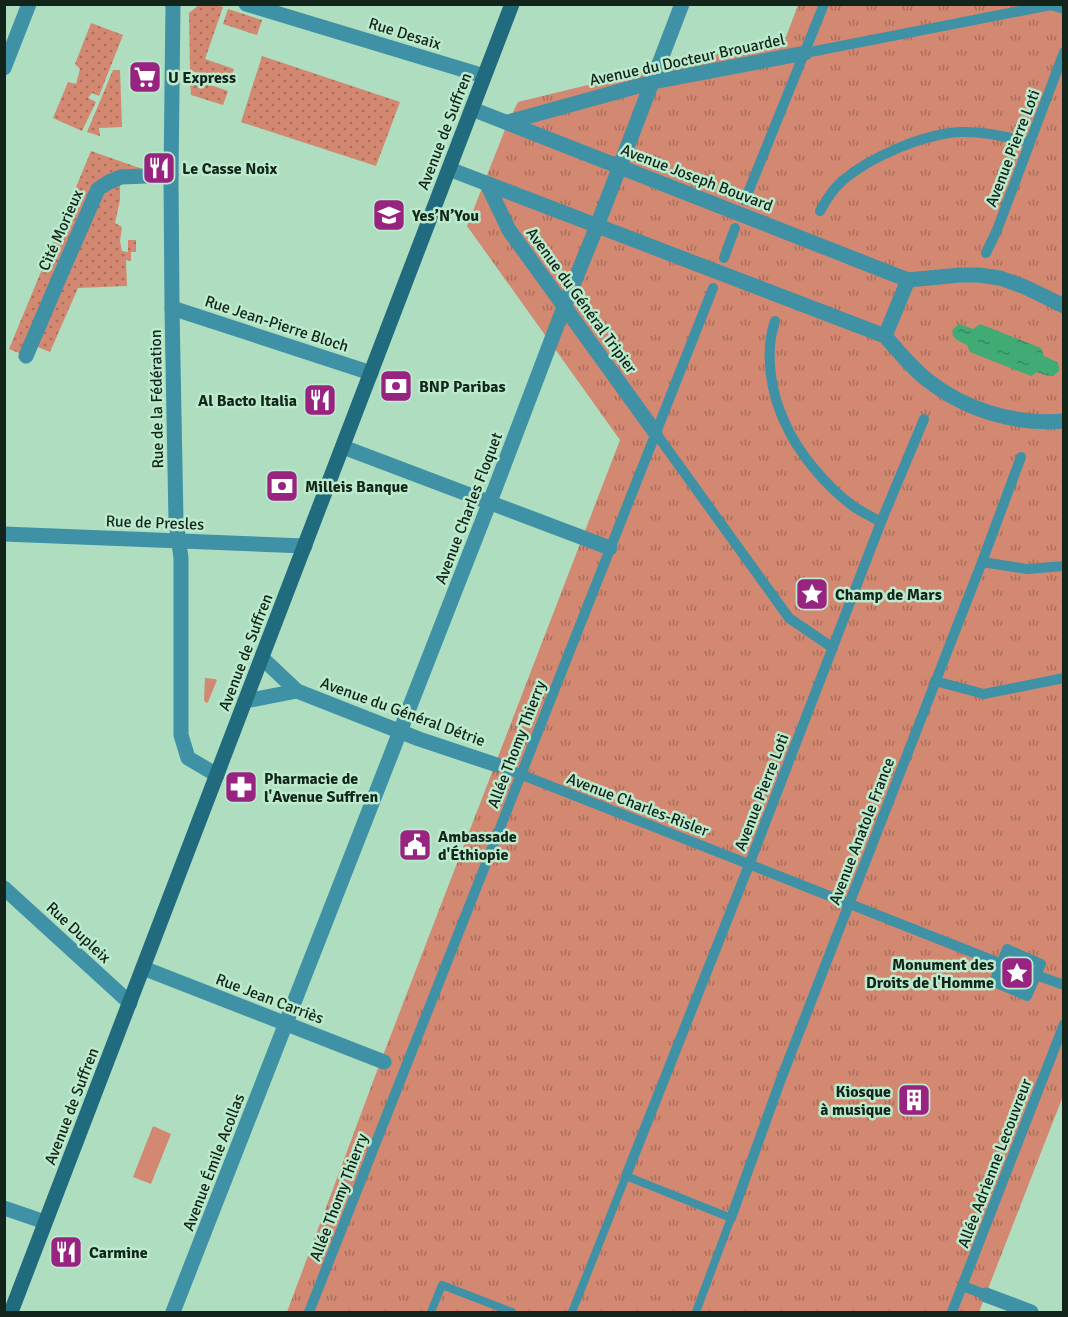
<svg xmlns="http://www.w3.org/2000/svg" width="1068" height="1317" font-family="Signika,sans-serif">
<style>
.grass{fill:#d28871}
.park{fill:url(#park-tufts)}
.garden{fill:url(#garden-dots)}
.water{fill:url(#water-ripples)}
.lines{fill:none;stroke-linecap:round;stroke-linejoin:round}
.service{stroke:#3f91a6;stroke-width:8}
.pedestrian{stroke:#3f91a6;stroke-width:10}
.minor{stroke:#3f91a6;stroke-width:15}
.secondary{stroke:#206b7d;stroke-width:15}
.labels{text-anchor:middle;stroke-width:5;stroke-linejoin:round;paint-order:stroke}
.street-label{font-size:16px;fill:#13251a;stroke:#bbeacd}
.poi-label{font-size:16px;font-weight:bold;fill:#13251a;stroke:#bbeacd;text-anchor:start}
</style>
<defs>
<pattern id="park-tufts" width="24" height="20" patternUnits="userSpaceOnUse" patternTransform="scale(1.5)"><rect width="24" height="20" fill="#d28871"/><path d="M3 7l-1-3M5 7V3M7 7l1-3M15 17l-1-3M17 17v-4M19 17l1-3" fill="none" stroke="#a96f5c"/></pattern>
<pattern id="garden-dots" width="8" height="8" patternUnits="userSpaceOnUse" patternTransform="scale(1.5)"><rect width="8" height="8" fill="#d28871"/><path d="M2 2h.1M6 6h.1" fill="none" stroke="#a96f5c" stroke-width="1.8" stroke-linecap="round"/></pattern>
<pattern id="water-ripples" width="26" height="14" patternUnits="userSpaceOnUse" patternTransform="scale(1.5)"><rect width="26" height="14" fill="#40ab75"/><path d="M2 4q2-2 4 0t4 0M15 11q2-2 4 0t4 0" fill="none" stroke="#348b5f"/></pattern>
</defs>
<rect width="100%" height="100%" fill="#aeddc0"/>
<g class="grass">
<polygon points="205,678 215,679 217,680 208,702 206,703 204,700"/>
<polygon points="153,1126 171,1134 151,1184 133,1177"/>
</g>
<polygon class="park" points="798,5 1063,5 1063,1096 979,1312 287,1312 377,1071 620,440 467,226 508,122 518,102 786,37"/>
<g class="garden">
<polygon points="199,5 215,5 223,7 205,59 234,69 230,83 192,71 190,69 189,13"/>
<polygon points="228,9 262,20 257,35 223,24"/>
<polygon points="91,23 123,35 99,96 92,93 88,98 96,102 82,131 53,118 68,82 76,84 80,69 75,64"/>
<polygon points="262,56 400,102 376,166 241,122"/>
<polygon points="113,70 120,70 122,127 99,128 100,136 87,132"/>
<polygon points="192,79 228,91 223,105 191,95 190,81"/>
<polygon points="91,151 151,172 120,182 120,200 115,223 122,227 120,241 122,251 128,252 128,240 136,240 136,252 131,252 131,261 126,260 127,286 78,288 50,352 33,345 24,355 9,349"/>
</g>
<path class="water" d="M959,324l14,5 7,-5 61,24 3,8 13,6 2,5v4l-6,5h-5l-11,-4 -6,4 -61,-24 -3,-7c-7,-4 -17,-6 -14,-16z"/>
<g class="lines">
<g class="service">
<polyline points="431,1312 442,1285 512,1312"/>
<polyline points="572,1312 626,1176 731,1218 696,1312"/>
</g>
<g class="pedestrian">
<polyline points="805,53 1051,5 1064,9"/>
<polyline points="745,200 824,4"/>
<path d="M820,211c6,-11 12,-21 22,-30 28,-24 81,-47 118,-49 24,-1 46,5 69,10"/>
<polyline points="986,253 997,230 1064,52"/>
<polyline points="724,258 735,228"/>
<path d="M775,321c-11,32 -4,74 11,104 13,29 41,62 67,81 9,6 19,11 28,16"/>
<polyline points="655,432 789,618 833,648"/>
<polyline points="982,562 1027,569 1064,566"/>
<polyline points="935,681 984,694 1064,678"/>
<polyline points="497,765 1002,964"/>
<polyline points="1036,975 1027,996 994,982 1007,949 1041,964 1036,975 1064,985"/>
<polyline points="626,1176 749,865 881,522 924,419"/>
<polyline points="731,1218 781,1079 982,562 1021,457"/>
<polyline points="963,1286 986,1295"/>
<polyline points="309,1312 713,288"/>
<polyline points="952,1312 1064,1024"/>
</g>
<g class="minor">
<polyline points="173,4 171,175 172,308 176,521 181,558 181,735 188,758 217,775"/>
<polyline points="246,4 484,76"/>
<polyline points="4,68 29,4"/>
<polyline points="472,109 908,280 960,275 979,275 1000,278 1025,287 1064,306"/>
<polyline points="508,122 653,82 805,53"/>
<path d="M449,169l436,167c13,15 26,31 41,43 39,31 88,46 138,42"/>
<polyline points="487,184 509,230 655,432"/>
<polyline points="172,308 371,373"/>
<polyline points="885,336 908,280"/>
<polyline points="26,356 60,276 98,189 109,182 121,177 171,175"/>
<polyline points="343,447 610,548"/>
<polyline points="4,534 305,546"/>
<polyline points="262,658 297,691 419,739 497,765"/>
<polyline points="245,701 297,691"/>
<polyline points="4,888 130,1003"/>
<polyline points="143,968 384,1062"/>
<polyline points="4,1208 45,1222"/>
<polyline points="986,1295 1031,1312"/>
<polyline points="173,1312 496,486 564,307 597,226 682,4"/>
</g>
<polyline class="secondary" points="11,1312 512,4"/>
</g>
<defs>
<g id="supermarket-square" transform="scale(1.725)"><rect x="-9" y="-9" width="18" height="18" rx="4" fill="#982380" stroke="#bbeacd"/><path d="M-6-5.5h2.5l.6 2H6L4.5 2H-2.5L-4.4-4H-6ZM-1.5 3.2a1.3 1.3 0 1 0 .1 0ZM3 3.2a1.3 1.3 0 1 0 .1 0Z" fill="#fff"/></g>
<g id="restaurant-square" transform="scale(1.725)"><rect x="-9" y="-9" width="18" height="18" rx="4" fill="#982380" stroke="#bbeacd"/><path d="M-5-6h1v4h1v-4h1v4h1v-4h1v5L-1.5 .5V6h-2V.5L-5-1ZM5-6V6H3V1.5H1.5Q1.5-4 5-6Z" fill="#fff"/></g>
<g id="school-square" transform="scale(1.725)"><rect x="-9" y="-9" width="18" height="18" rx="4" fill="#982380" stroke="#bbeacd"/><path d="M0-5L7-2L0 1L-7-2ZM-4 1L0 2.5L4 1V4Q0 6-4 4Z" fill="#fff"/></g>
<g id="bank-square" transform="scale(1.725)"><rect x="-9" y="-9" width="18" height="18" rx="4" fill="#982380" stroke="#bbeacd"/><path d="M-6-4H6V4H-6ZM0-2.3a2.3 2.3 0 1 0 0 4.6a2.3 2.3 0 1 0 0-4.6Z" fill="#fff"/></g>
<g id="sight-square" transform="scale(1.725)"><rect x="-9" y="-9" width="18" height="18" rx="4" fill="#982380" stroke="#bbeacd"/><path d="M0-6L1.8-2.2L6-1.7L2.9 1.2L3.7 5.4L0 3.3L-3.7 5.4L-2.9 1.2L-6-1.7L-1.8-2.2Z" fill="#fff"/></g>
<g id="pharmacy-square" transform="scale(1.725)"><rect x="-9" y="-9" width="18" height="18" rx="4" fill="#982380" stroke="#bbeacd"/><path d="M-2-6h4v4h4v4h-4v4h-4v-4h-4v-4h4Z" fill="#fff"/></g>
<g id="civic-square" transform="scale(1.725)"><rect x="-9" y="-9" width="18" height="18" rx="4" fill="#982380" stroke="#bbeacd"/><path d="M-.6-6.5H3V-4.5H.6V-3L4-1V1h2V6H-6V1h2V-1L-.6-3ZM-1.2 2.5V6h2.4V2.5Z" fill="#fff"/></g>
<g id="building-square" transform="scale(1.725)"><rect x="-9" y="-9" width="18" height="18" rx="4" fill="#982380" stroke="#bbeacd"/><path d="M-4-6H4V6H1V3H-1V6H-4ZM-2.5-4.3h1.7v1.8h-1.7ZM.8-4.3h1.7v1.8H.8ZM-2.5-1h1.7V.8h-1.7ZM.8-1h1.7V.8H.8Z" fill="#fff"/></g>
</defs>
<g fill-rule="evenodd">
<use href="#supermarket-square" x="145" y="77"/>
<use href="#restaurant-square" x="159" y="168"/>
<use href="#school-square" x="389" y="215"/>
<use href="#bank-square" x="396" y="386"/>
<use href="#restaurant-square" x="320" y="400"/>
<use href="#bank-square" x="282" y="486"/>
<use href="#sight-square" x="812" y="594"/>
<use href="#pharmacy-square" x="241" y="787"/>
<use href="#civic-square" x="415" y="845"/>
<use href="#sight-square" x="1017" y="973"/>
<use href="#building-square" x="914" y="1100"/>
<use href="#restaurant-square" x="66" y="1252"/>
</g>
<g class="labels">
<g class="street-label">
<text transform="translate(405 33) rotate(17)" y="6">Rue Desaix</text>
<text transform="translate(687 59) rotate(-12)" y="6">Avenue du Docteur Brouardel</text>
<text transform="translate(444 131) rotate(-69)" y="6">Avenue de Suffren</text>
<text transform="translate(1012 148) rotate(-69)" y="6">Avenue Pierre Loti</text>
<text transform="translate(697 177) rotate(21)" y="6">Avenue Joseph Bouvard</text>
<text transform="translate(60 230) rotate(-66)" y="6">Cité Morieux</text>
<text transform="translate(582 300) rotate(54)" y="6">Avenue du Général Tripier</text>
<text transform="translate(277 323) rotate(18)" y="6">Rue Jean-Pierre Bloch</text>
<text transform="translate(156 399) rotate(-91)" y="6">Rue de la Fédération</text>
<text transform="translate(468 508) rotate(-69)" y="6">Avenue Charles Floquet</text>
<text transform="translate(155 522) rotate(2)" y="6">Rue de Presles</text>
<text transform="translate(245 652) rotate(-69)" y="6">Avenue de Suffren</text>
<text transform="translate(403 711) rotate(20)" y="6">Avenue du Général Détrie</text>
<text transform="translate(516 744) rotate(-69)" y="6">Allée Thomy Thierry</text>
<text transform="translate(761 792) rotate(-69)" y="6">Avenue Pierre Loti</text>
<text transform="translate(638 804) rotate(21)" y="6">Avenue Charles-Risler</text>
<text transform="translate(861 831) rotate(-69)" y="6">Avenue Anatole France</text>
<text transform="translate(79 932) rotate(43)" y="6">Rue Dupleix</text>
<text transform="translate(270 998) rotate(21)" y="6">Rue Jean Carriès</text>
<text transform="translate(71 1106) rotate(-69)" y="6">Avenue de Suffren</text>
<text transform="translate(213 1162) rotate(-69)" y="6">Avenue Émile Acollas</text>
<text transform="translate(994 1163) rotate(-69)" y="6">Allée Adrienne Lecouvreur</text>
<text transform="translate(338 1197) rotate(-69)" y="6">Allée Thomy Thierry</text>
</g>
<g class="poi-label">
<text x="168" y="83">U Express</text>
<text x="182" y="174">Le Casse Noix</text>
<text x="412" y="221">Yes’N’You</text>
<text x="419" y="392">BNP Paribas</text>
<text x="297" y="406" text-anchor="end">Al Bacto Italia</text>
<text x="305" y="492">Milleis Banque</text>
<text x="835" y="600">Champ de Mars</text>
<text x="264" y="784">Pharmacie de<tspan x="264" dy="18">l'Avenue Suffren</tspan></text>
<text x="438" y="842">Ambassade<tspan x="438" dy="18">d'Éthiopie</tspan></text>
<text x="994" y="970" text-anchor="end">Monument des<tspan x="994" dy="18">Droits de l'Homme</tspan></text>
<text x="891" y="1097" text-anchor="end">Kiosque<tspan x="891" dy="18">à musique</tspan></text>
<text x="89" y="1258">Carmine</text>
</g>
</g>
<rect width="1068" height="1317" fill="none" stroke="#13251a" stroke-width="12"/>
</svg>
